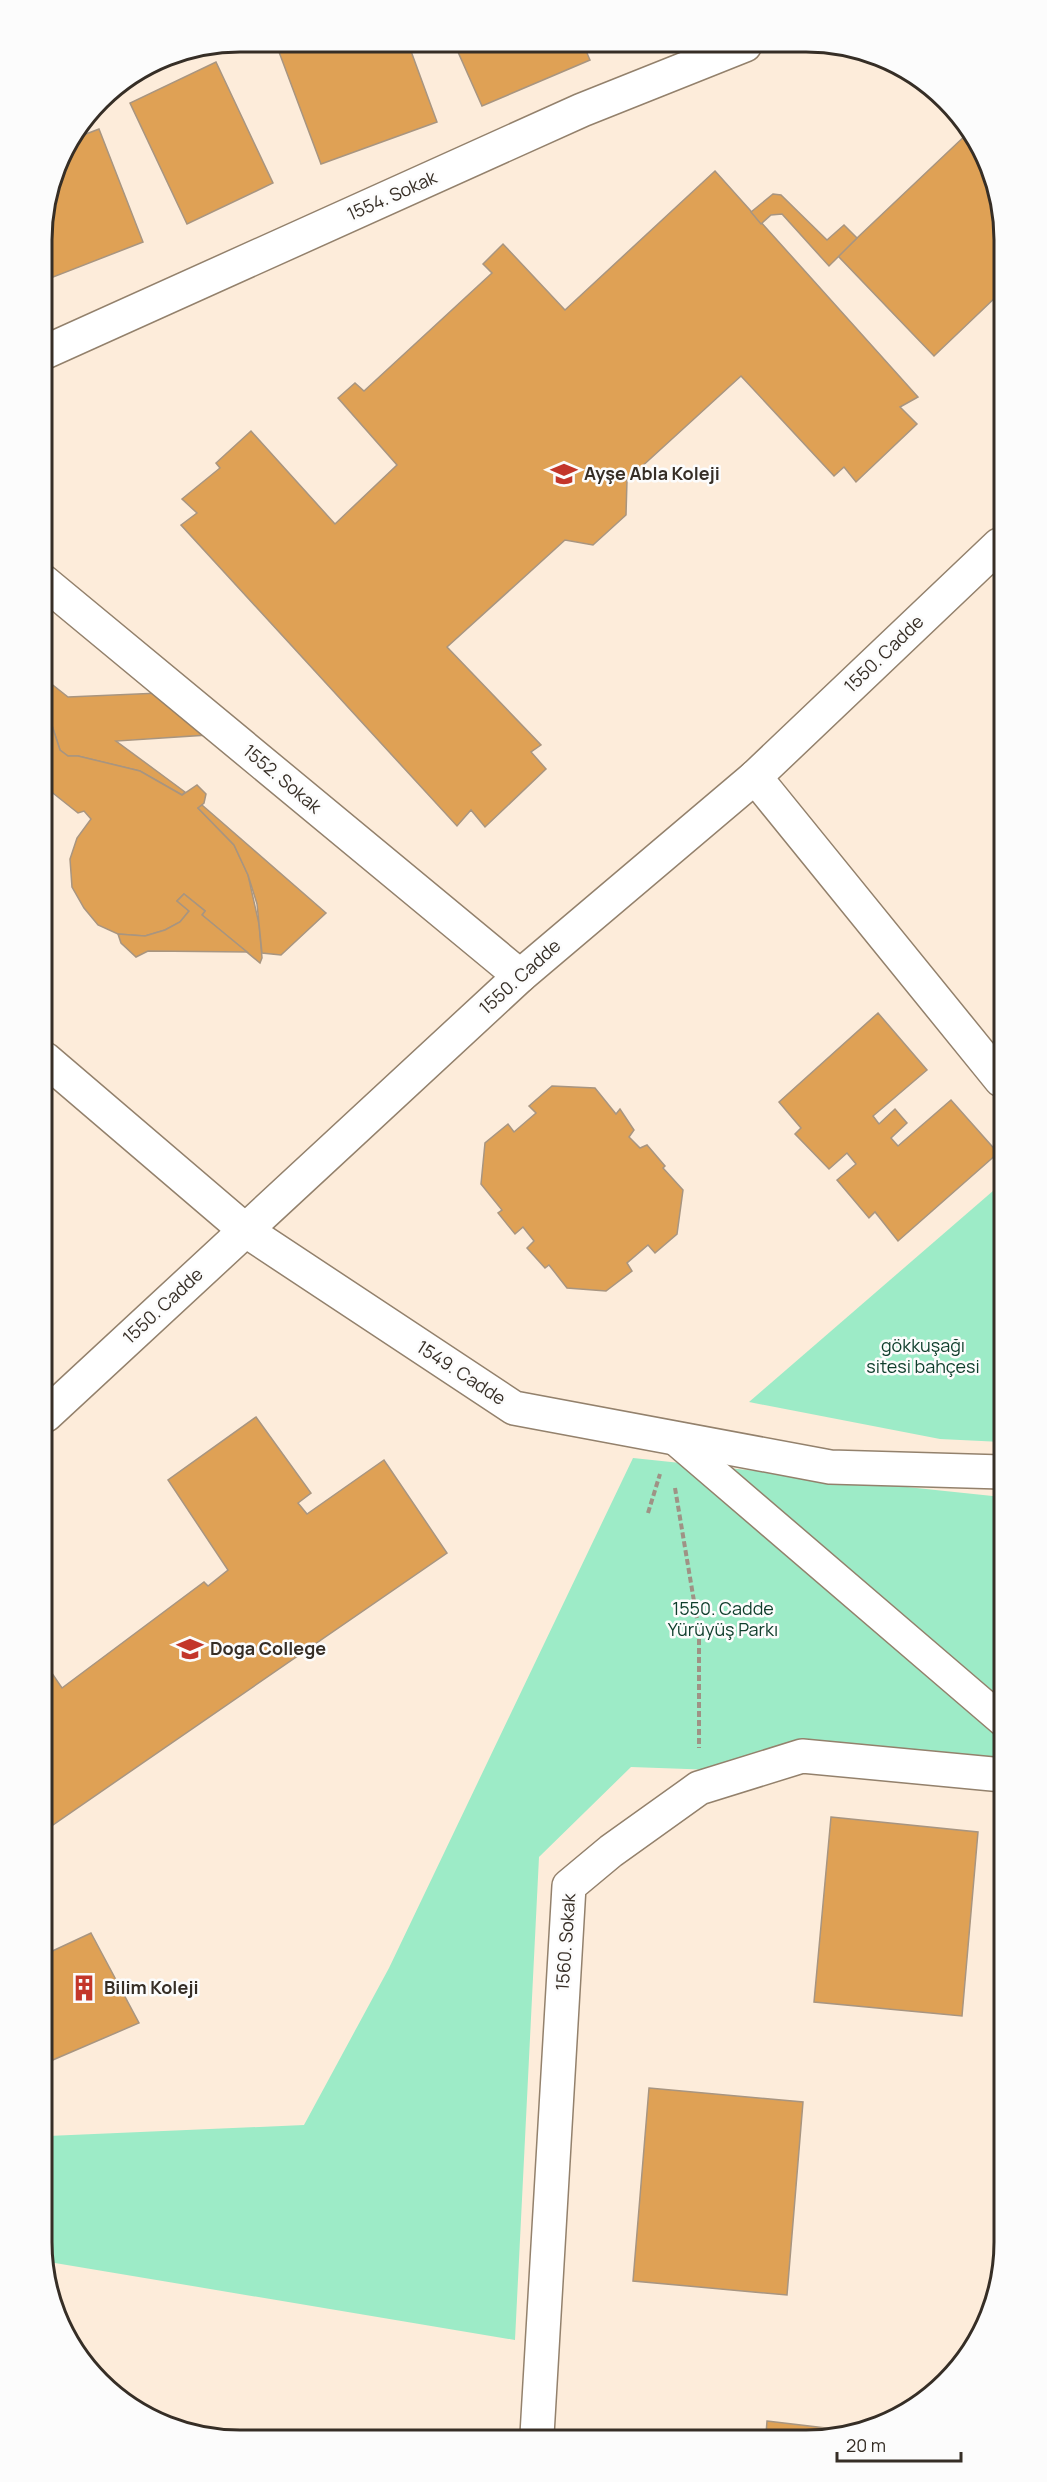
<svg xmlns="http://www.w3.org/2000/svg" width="1047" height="2482" font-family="Manrope,sans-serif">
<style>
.green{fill:#9debc7}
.building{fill:#dfa155;stroke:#a89580;stroke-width:1.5}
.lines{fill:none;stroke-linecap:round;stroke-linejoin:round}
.pedestrian-casing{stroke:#93816c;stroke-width:33}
.minor-casing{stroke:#93816c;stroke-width:36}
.path{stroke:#9f9285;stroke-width:4;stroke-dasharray:6 3;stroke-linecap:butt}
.pedestrian{stroke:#fff;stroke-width:30}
.minor{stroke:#fff;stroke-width:33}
.labels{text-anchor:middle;stroke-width:5;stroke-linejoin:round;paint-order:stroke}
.street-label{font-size:18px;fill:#362e26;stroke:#fcfcfc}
.poi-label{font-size:18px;font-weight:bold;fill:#362e26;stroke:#fcfcfc;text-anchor:start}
.park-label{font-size:18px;fill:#0e3d2b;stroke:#fcfcfc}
.rim{fill:none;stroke:#362e26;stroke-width:3}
</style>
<rect width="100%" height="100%" fill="#fdecda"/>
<g class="green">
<polygon points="1001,1184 1002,1442 940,1439 749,1402"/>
<polygon points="633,1458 1002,1497 1003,1780 631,1767 539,1857 515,2340 49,2262 48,2136 304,2125 389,1968"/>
</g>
<g class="building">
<polygon points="304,42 408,43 437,122 321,164 279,52"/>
<polygon points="454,43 583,44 590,60 482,106"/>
<polygon points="216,62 273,183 187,224 130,103"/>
<polygon points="99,129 143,242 43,281 42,228 62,153 73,139"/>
<polygon points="970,131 978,141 998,190 999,294 934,356 838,256"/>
<polygon points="715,171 918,397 900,407 917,424 856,482 844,467 834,476 741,376 627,480 626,515 593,545 565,540 447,647 541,745 531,752 546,769 485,827 471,810 457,826 181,525 197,513 182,499 220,468 216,463 251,431 335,524 397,465 338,398 355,383 364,391 492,273 483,264 503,244 565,310"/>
<polygon points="773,194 781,195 827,240 844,225 857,238 829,266 782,214 771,215 761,224 751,212"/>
<polygon points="44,678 68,697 160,693 207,735 116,741 185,792 182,795 140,771 78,756 68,756 60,750 44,701"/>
<polygon points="44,701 60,750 68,756 78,756 140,771 182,795 197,785 206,794 204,803 198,808 234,845 248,875 259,924 262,958 260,963 202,915 205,911 184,894 177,901 189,911 180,922 165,930 145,936 118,934 98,925 84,908 72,887 70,859 77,838 91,819 84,811 78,813 44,786"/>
<polygon points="202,805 326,913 281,955 262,953 257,904 248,875 234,845 198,808"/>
<polygon points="184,894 205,911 202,915 247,952 148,951 136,957 121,943 118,934 145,936 165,930 180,922 189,911 177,901"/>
<polygon points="878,1013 927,1070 873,1116 879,1124 895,1109 907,1123 891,1138 898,1146 951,1100 998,1153 898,1241 875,1212 869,1218 837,1180 856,1164 847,1153 829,1169 795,1134 801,1128 779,1102"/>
<polygon points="552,1086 595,1088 616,1114 620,1109 634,1130 629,1137 640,1148 647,1145 665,1166 663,1168 683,1190 677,1234 655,1253 648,1245 627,1263 632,1271 606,1291 567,1288 549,1265 545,1268 527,1248 534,1241 523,1227 515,1234 498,1213 502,1210 481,1184 485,1143 508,1124 514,1132 536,1113 529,1106"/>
<polygon points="256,1417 311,1493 298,1503 307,1514 384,1460 447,1553 47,1829 47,1666 62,1688 204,1582 208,1586 228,1570 168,1480"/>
<polygon points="831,1817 978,1832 962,2016 814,2002"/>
<polygon points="91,1933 139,2023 48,2062 48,1953"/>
<polygon points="649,2088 803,2102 787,2295 633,2281"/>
<polygon points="767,2421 860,2432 766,2434"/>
</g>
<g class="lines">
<g class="pedestrian-casing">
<polyline id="pedestrian" points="672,1437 1003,1721"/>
</g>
<g class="minor-casing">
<g id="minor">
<polyline points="43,353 582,110 745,45"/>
<polyline points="44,582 520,976"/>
<polyline points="755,777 1001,1080"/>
<polyline points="45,1059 245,1230 514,1408 830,1467 1002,1472"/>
<polyline points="46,1415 520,976 755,777 999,545"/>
<polyline points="537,2435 569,1886 611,1851 699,1788 802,1756 1003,1775"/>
</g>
</g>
<g class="path">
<polyline points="675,1488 699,1631 699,1748"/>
<polyline points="648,1513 660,1474"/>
</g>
<use href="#pedestrian" class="pedestrian"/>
<use href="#minor" class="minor"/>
</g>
<defs>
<g id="school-bare" transform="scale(2.07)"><path d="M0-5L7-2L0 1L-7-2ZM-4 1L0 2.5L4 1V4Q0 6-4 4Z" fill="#c3362a" stroke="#fcfcfc" stroke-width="2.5" paint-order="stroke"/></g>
<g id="building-bare" transform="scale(2.07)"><path d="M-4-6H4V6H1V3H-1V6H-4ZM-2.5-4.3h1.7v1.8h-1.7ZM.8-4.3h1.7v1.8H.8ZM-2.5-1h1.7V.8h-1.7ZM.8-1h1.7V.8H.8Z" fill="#c3362a" stroke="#fcfcfc" stroke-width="2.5" paint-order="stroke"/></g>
</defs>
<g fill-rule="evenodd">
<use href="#school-bare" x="564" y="474"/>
<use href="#school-bare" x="190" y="1649"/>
<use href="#building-bare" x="84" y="1988"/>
</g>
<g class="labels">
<g class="street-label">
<text transform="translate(392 196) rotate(-24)" y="6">1554. Sokak</text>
<text transform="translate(884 654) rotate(-44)" y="6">1550. Cadde</text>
<text transform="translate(282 779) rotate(40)" y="6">1552. Sokak</text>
<text transform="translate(520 977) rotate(-42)" y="6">1550. Cadde</text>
<text transform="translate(163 1306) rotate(-43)" y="6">1550. Cadde</text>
<text transform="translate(461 1373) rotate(33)" y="6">1549. Cadde</text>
<text transform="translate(566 1942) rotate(-86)" y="6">1560. Sokak</text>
</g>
<g class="poi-label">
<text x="584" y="480">Ayşe Abla Koleji</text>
<text x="210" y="1655">Doga College</text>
<text x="104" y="1994">Bilim Koleji</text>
</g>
<g class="park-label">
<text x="923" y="1352">gökkuşağı<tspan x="923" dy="21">sitesi bahçesi</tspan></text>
<text x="723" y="1615">1550. Cadde<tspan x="723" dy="21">Yürüyüş Parkı</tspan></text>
</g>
</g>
<path d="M0 0H1047V2482H0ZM240 52H806A188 188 0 0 1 994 240V2242A188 188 0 0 1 806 2430H240A188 188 0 0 1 52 2242V240A188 188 0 0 1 240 52Z" fill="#fcfcfc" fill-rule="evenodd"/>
<path class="rim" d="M240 52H806A188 188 0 0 1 994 240V2242A188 188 0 0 1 806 2430H240A188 188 0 0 1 52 2242V240A188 188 0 0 1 240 52Z"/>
<path d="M837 2452v9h124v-9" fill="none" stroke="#362e26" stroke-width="3"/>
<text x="846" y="2452" font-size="18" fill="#362e26" stroke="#fcfcfc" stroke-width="4.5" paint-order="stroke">20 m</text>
</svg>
